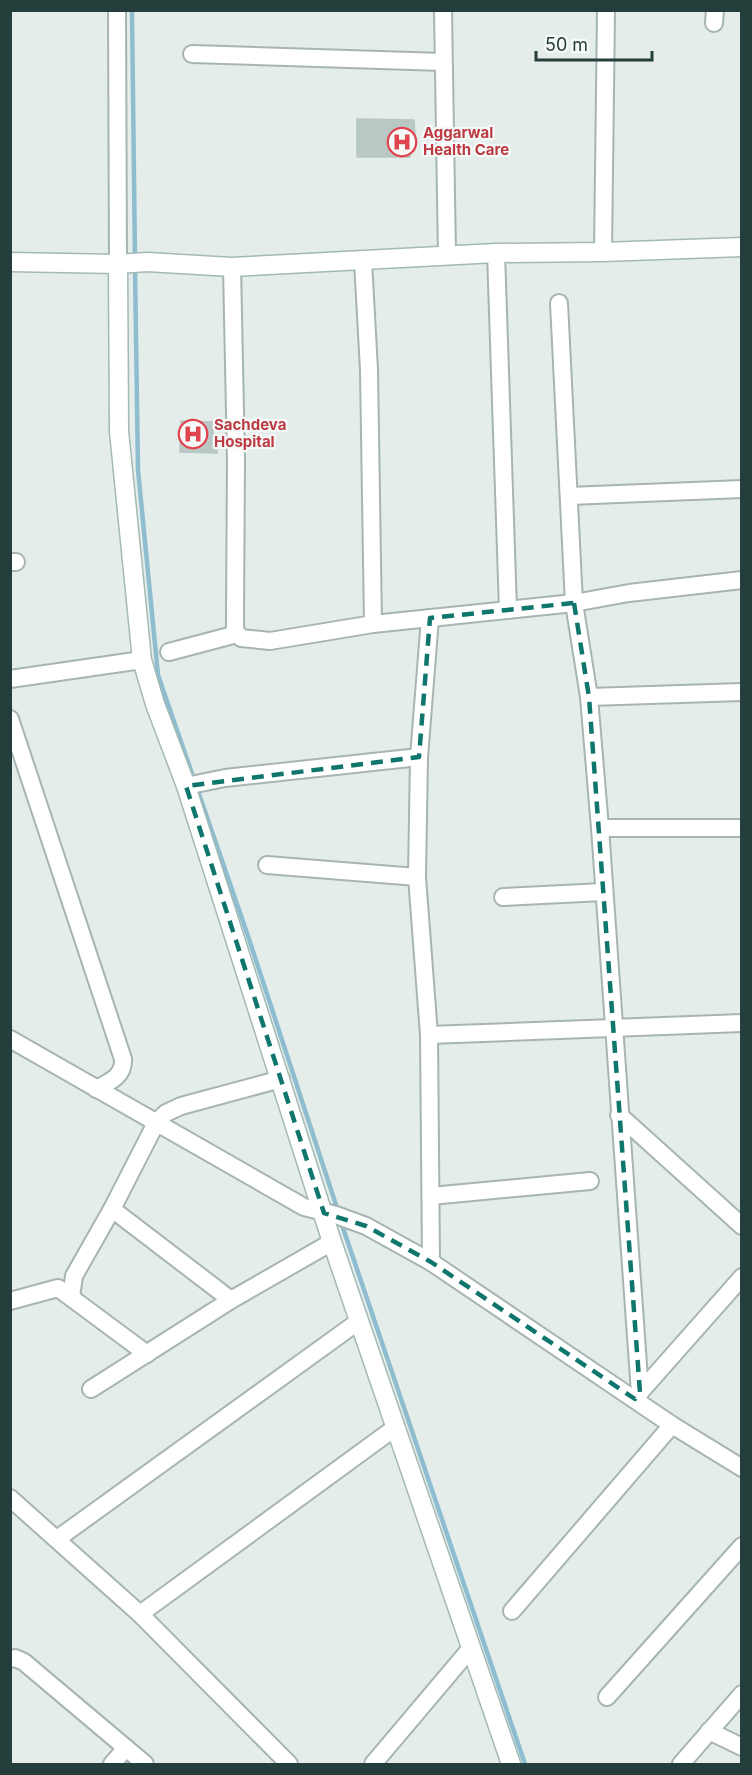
<svg xmlns="http://www.w3.org/2000/svg" width="752" height="1775" font-family="Inter,sans-serif">
<style>
.lines{fill:none;stroke-linecap:round;stroke-linejoin:round}
.stream{stroke:#8ebdd0;stroke-width:4.5}
.building{fill:#b9c8c4;stroke:#b7c7c2;stroke-width:1.5}
.street-casing{stroke:#a7b5b2;stroke-width:20}
.secondary-casing{stroke:#a3b9b4;stroke-width:21}
.street{stroke:#fff;stroke-width:16}
.secondary{stroke:#fff;stroke-width:18}
.marked{fill:none;stroke:#0f766e;stroke-width:4.5;stroke-dasharray:12 8;stroke-linejoin:round}
.labels{text-anchor:middle;stroke-width:4.5;stroke-linejoin:round;paint-order:stroke}
.health-label{font-size:15px;font-weight:bold;fill:#be3a42;stroke:#f5faf8;text-anchor:start}
</style>
<rect width="100%" height="100%" fill="#e4edea"/>
<g class="lines">
<g class="stream">
<polyline points="132,10 135,260"/>
<polyline points="135,268 138,470 158,675 248,936 338,1211"/>
<polyline points="341,1222 525,1764"/>
</g>
</g>
<g class="building">
<polygon points="357,119 414,120 415,135 409,135 410,157 357,157"/>
<polygon points="181,421 213,422 213,435 217,435 217,453 180,452"/>
</g>
<g class="lines">
<g class="street-casing">
<g id="street">
<polyline points="117,10 118,264"/>
<polyline points="443,10 447,256"/>
<polyline points="714,23 715,10"/>
<polyline points="192,54 443,62"/>
<polyline points="603,252 606,10"/>
<polyline points="496,253 508,610"/>
<polyline points="363,261 369,370 373,624"/>
<polyline points="232,267 236,461 235,615 235,630 241,638 270,641 373,624 574,603 629,593 742,580"/>
<polyline points="559,303 574,603 589,697 600,828 640,1393"/>
<polyline points="569,496 742,489"/>
<polyline points="10,562 16,562"/>
<polyline points="430,618 419,757 417,877 429,1035 431,1262"/>
<polyline points="169,652 237,634"/>
<polyline points="10,679 142,660"/>
<polyline points="589,697 742,692"/>
<path d="M10,719l113,340c1,17 -13,23 -27,30"/>
<polyline points="186,786 225,778 419,757"/>
<polyline points="600,828 742,828"/>
<polyline points="267,865 417,877"/>
<polyline points="503,897 603,892"/>
<polyline points="429,1035 742,1023"/>
<polyline points="10,1039 304,1207 336,1215 366,1226 431,1262 672,1425 742,1468"/>
<polyline points="619,1115 742,1226"/>
<polyline points="431,1196 590,1181"/>
<polyline points="112,1209 231,1300"/>
<polyline points="71,1297 74,1276 112,1209 156,1123 166,1113 181,1106 281,1079"/>
<polyline points="10,1301 58,1288 147,1354"/>
<polyline points="91,1389 231,1300 332,1242"/>
<polyline points="635,1398 742,1277"/>
<polyline points="10,1498 140,1614 289,1764"/>
<polyline points="57,1539 359,1321"/>
<polyline points="512,1611 672,1425"/>
<polyline points="140,1614 396,1427"/>
<polyline points="10,1659 15,1658 24,1662 145,1764"/>
<polyline points="607,1697 742,1546"/>
<polyline points="709,1731 742,1747"/>
<polyline points="112,1764 126,1748"/>
<polyline points="373,1764 471,1648"/>
<polyline points="681,1764 742,1694"/>
</g>
</g>
<g class="secondary-casing">
<g id="secondary">
<polyline points="10,262 118,264 147,262 232,267 496,253 603,252 742,247"/>
<polyline points="118,264 119,431 142,660 155,704 186,786 332,1242 511,1764"/>
</g>
</g>
<use href="#street" class="street"/>
<use href="#secondary" class="secondary"/>
</g>
<path class="marked" d="M574,603l15,94 51,696 -5,6 -204,-137 -65,-36 -42,-13 -138,-427 233,-29 11,-139z"/>
<defs>
<g id="hospital-ring" transform="scale(1.5)"><circle r="9.5" fill="#f5faf8" stroke="#e0444e" stroke-width="1.5"/><path d="M-5-5h3v3.5h4V-5h3V5h-3V1.5h-4V5h-3Z" fill="#e0444e"/></g>
</defs>
<g fill-rule="evenodd">
<use href="#hospital-ring" x="402" y="142"/>
<use href="#hospital-ring" x="193" y="434"/>
</g>
<g class="labels">
<g class="health-label">
<text x="423" y="138">Aggarwal<tspan x="423" dy="17">Health Care</tspan></text>
<text x="214" y="430">Sachdeva<tspan x="214" dy="17">Hospital</tspan></text>
</g>
</g>
<rect width="752" height="1775" fill="none" stroke="#243e3b" stroke-width="24"/>
<path d="M536 51v9h116v-9" fill="none" stroke="#243e3b" stroke-width="3"/>
<text x="545" y="51" font-size="18" fill="#243e3b" stroke="#f5faf8" stroke-width="4.5" paint-order="stroke">50 m</text>
</svg>
